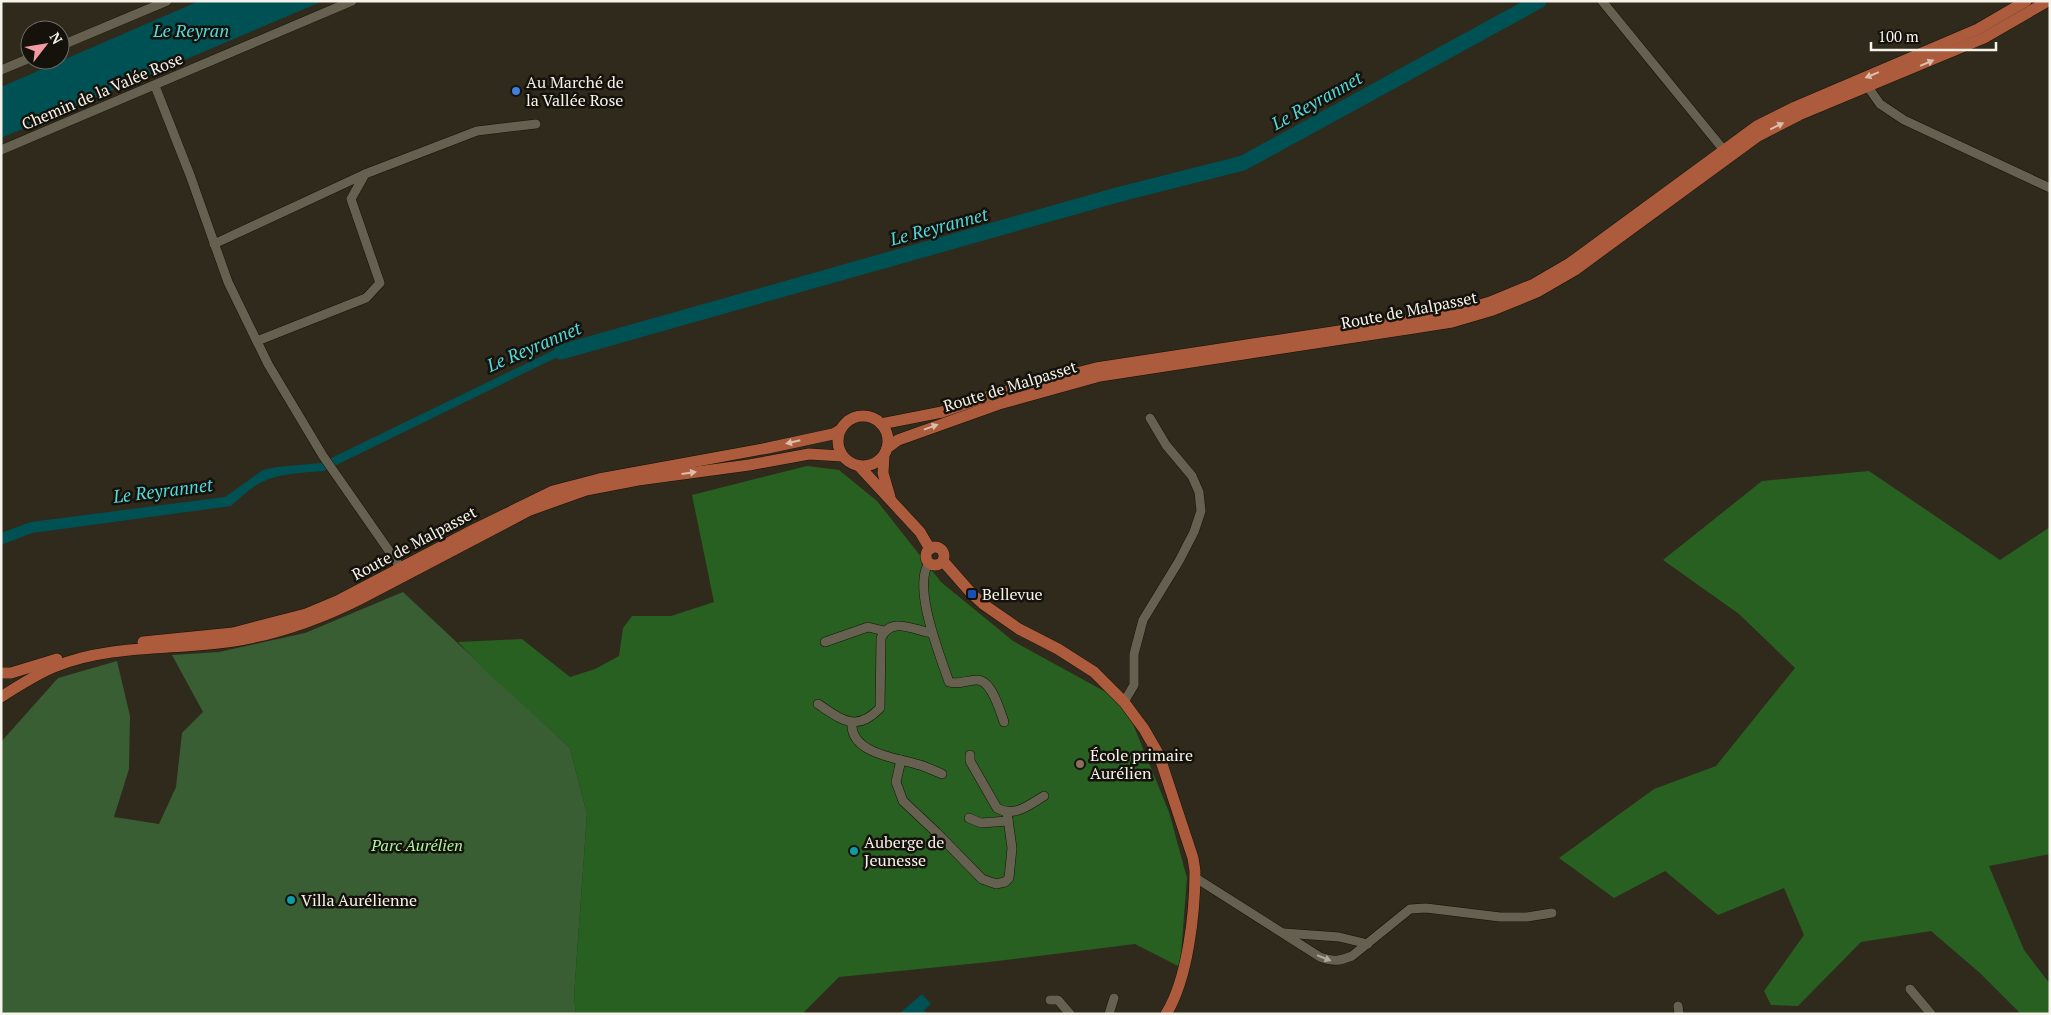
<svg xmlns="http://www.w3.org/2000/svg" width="2051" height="1015" font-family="'PT Serif',serif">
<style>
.green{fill:#395e34}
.forest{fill:#286021}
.water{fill:#005154}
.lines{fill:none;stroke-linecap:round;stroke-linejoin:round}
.river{stroke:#005154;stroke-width:15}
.minor-casing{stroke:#171206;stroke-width:10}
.major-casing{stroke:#171206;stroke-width:12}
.minor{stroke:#666051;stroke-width:9}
.major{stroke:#ac5c3d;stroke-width:11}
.oneway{fill:#dcbead}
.oneway2{fill:#aeaa9e}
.shop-dot{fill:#3f7fe0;stroke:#15120c;stroke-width:2}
.transit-dot{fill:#1a4fb4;stroke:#15120c;stroke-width:2}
.education-dot{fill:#8d6e63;stroke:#15120c;stroke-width:2}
.culture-dot{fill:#0f9aa8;stroke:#15120c;stroke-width:2}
.labels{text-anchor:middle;stroke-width:5;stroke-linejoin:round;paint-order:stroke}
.poi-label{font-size:16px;fill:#f6f3ea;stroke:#15120c;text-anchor:start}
.street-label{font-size:16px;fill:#f6f3ea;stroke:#15120c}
.park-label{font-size:16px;font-style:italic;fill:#a8f79d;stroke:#15120c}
.water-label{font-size:18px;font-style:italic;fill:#53d8dd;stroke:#15120c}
</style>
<rect width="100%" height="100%" fill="#2f2a1c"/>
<polygon class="green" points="403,592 570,748 587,814 574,996 576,1014 1,1014 1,742 58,678 117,661 130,716 129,769 114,817 159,824 176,787 182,733 203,712 172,655 219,652 305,633"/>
<g class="forest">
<polygon points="807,466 839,470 877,501 941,582 1013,641 1124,702 1169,812 1187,878 1180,967 1135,944 989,962 839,977 802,1014 576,1014 574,996 587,814 570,748 489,674 458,642 522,639 570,677 595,669 619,656 623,628 632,616 671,616 714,602 692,495"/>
<polygon points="1869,471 2000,560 2050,527 2050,854 1989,866 2024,950 2050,984 2050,1014 2021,1014 1980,973 1931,931 1861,942 1798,1006 1771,1005 1764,991 1804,935 1784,888 1718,915 1665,871 1614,898 1559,858 1654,789 1716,766 1795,668 1739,614 1663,560 1762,481"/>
</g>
<g class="water">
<polygon points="199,1 323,1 1,138 1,87"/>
<path d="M566,344h12l2,5 -7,1 -32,15 -217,106c-23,2 -50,2 -69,15 -9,6 -17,14 -24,20l-199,27 -31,12v-12l30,-11 194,-25 38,-27 14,-3 44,-4z"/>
<polygon points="922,994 931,1004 924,1010 927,1014 902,1014 901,1012"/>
</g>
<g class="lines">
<polyline class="river" points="561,352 1117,195 1243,163 1539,1"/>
<g class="minor-casing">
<g id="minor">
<polyline points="1602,1 1727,154"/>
<polyline points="60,46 167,1"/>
<polyline points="1,70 30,58"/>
<polyline points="155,86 190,175 228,282 268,364 323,456 401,568"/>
<polyline points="1868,87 1880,104 1904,120 2050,188"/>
<polyline points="1,150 352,1"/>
<polyline points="214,244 365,174 477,131 536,124"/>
<polyline points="257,341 366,298 380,283 351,199 365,174"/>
<path d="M929,563c-17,24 11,92 20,119 10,3 18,-2 28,-2 15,0 23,31 27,42"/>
<polyline points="825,642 868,627 884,631"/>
<polyline points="1124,702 1134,685 1134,654 1143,620 1179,561 1194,532 1201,511 1199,492 1192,476 1166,445 1150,418"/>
<path d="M818,704c24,16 38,29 62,4l1,-70c10,-22 32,-8 51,-5"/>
<path d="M852,723c-2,30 44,35 64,41 9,2 17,6 26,10"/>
<path d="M970,755v6l27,47c17,10 32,-3 47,-12"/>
<polyline points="901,760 896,782 903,801 937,833 982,879 996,884 1005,882 1009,878 1012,848 1007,812"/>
<polyline points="969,818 981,823 1008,821"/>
<path d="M1195,879l4,1 121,77c13,5 20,4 32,-1l58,-47 16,-1 74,9h27l25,-4"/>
<polyline points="1284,933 1339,937 1368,944"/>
<polyline points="1910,989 1931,1014"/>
<polyline points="1050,1000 1058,1000 1070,1014"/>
<polyline points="1678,1006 1679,1014"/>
<polyline points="1109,1014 1114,998"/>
</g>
</g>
<g class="major-casing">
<g id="major">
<circle cx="863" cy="441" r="25"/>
<polyline points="881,424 942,412 995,394 1096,368 1450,314 1490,302 1534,284 1570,263 1757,126 1795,107 1978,29 2026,1"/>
<polyline points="887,448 898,440 999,404 1100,376 1414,328 1452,322 1493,310 1537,292 1575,270 1758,136 1799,115 1984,38 2048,1"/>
<polyline points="884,455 883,473 890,497"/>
<polyline points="859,466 920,532 930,549"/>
<circle cx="935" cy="556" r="9"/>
<path d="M943,561l29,33 11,10 36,25 39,20 36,23 30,30 20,27 15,26 34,103 2,13c0,41 -7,108 -29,143"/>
<polyline points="143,642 233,633 306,614 337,601 467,533 553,491 599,479 768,448 833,434 840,430"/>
<polyline points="1,673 11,673 57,659"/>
<path d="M1,697c17,-11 34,-22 53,-30 55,-23 122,-17 180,-26 44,-7 86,-22 126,-42l170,-89 56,-20 52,-10 111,-15 60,-11 33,2"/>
</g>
</g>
<use href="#minor" class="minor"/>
<use href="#major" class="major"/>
</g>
<defs><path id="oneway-solid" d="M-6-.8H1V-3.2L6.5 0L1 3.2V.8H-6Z" transform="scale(1.25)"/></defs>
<g class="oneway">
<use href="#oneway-solid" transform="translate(1927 63) rotate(-23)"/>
<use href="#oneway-solid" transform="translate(1872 75) rotate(158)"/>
<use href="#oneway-solid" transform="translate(1777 126) rotate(-26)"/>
<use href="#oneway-solid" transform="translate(931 427) rotate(-20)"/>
<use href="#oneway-solid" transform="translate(793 442) rotate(167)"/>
<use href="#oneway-solid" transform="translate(689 473) rotate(-8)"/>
</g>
<use class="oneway2" href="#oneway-solid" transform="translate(1324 958) rotate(22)"/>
<circle class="shop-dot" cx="516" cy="91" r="5"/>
<rect class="transit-dot" x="967" y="589" width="10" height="10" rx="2.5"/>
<circle class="education-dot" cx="1080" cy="764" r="5"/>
<g class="culture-dot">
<circle cx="854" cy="851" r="5"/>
<circle cx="291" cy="900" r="5"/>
</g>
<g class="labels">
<g class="poi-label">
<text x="526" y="88">Au Marché de<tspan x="526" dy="18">la Vallée Rose</tspan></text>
<text x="982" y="600">Bellevue</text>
<text x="1090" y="761">École primaire<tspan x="1090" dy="18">Aurélien</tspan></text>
<text x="864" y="848">Auberge de<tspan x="864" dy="18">Jeunesse</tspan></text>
<text x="301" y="906">Villa Aurélienne</text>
</g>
<g class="street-label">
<text transform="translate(102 91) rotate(-23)" y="6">Chemin de la Valée Rose</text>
<text transform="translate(1409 310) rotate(-11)" y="6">Route de Malpasset</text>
<text transform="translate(1010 386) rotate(-17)" y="6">Route de Malpasset</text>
<text transform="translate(414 543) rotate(-28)" y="6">Route de Malpasset</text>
</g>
<g class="park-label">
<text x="417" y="851">Parc Aurélien</text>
</g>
<g class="water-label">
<text x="191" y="37">Le Reyran</text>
<text transform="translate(1317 101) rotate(-29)" y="6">Le Reyrannet</text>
<text transform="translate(939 227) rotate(-15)" y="6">Le Reyrannet</text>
<text transform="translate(534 347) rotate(-23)" y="6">Le Reyrannet</text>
<text transform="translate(163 491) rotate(-7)" y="6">Le Reyrannet</text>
</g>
</g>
<rect width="2051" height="1015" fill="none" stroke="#f6f3ea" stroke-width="5"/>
<g transform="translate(45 45) rotate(59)"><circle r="24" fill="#15120c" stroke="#6f6c65"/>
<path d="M0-4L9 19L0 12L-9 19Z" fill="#f49aa2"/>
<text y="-8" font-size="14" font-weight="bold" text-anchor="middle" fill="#f6f3ea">N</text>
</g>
<path d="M1871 42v8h125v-8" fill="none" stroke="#f6f3ea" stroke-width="2.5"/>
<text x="1878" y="42" font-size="15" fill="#f6f3ea" stroke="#15120c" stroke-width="4" paint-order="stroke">100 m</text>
</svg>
